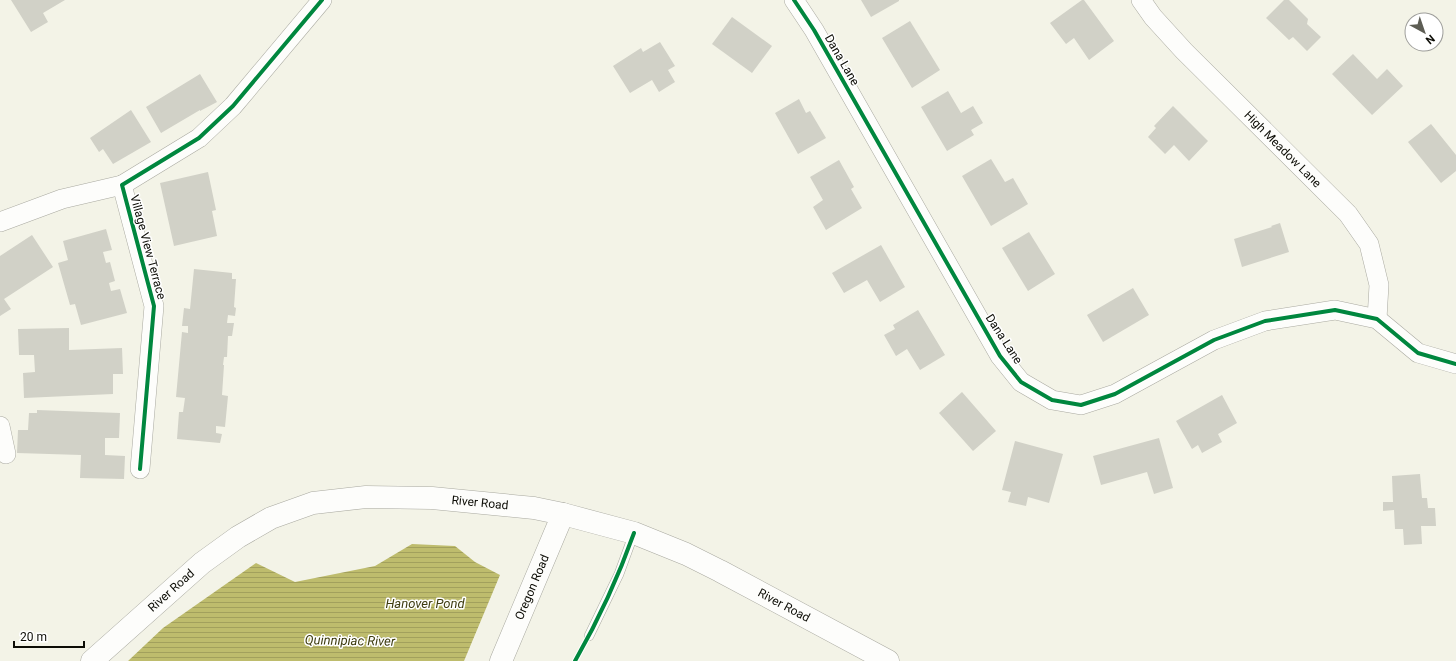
<svg xmlns="http://www.w3.org/2000/svg" width="1456" height="661" font-family="Roboto,sans-serif">
<style>
.water{fill:url(#water-rules)}
.building{fill:#d1d1c7}
.lines{fill:none;stroke-linecap:round;stroke-linejoin:round}
.service-casing{stroke:#a9a9a0;stroke-width:10}
.minor-casing{stroke:#a9a9a0;stroke-width:20}
.tertiary-casing{stroke:#a9a9a0;stroke-width:23}
.secondary-casing{stroke:#a9a9a0;stroke-width:23}
.service{stroke:#fdfdfb;stroke-width:9}
.minor{stroke:#fdfdfb;stroke-width:19}
.tertiary{stroke:#fdfdfb;stroke-width:22}
.secondary{stroke:#fdfdfb;stroke-width:22}
.cycleway-casing{stroke:#fff;stroke-width:6}
.cycleway{stroke:#00873e;stroke-width:4}
.labels{text-anchor:middle;stroke-width:3;stroke-linejoin:round;paint-order:stroke}
.street-label{font-size:12px;fill:#0c0c05;stroke:#fff}
.water-label{font-size:13px;font-style:italic;fill:#3e3c10;stroke:#fff}
</style>
<defs>
<pattern id="water-rules" width="6" height="5" patternUnits="userSpaceOnUse"><rect width="6" height="5" fill="#bebc6d"/><path d="M0 2.5h6" fill="none" stroke="#a2a05d"/></pattern>
</defs>
<rect width="100%" height="100%" fill="#f3f3e7"/>
<polygon class="water" points="412,544 455,546 475,562 500,575 464,661 128,661 163,628 256,563 295,582 375,566"/>
<g class="building">
<polygon points="11,0 65,0 43,13 48,22 31,32"/>
<polygon points="861,0 899,0 899,1 871,17"/>
<polygon points="1082,0 1084,0 1114,41 1089,60 1074,38 1066,44 1050,23"/>
<polygon points="1284,0 1289,0 1308,19 1307,24 1321,37 1307,51 1293,37 1289,40 1266,18"/>
<polygon points="732,17 772,46 752,73 712,44"/>
<polygon points="910,21 940,70 912,88 882,38"/>
<polygon points="660,42 675,66 668,70 675,82 659,92 652,80 630,93 613,66 641,48 643,52"/>
<polygon points="1353,54 1377,79 1387,69 1403,86 1372,115 1332,74"/>
<polygon points="200,74 217,102 200,111 200,110 161,133 146,107"/>
<polygon points="948,91 961,113 973,106 983,123 971,130 974,135 947,151 921,107"/>
<polygon points="799,99 806,113 810,111 826,138 798,154 775,113"/>
<polygon points="1173,106 1208,141 1189,161 1174,145 1165,154 1148,137 1156,128 1154,126"/>
<polygon points="131,110 151,142 113,164 103,149 99,152 90,138"/>
<polygon points="1431,124 1456,155 1456,171 1441,183 1408,142"/>
<polygon points="991,159 1005,182 1013,178 1028,204 991,226 962,176"/>
<polygon points="839,160 854,187 851,189 862,208 826,230 813,207 823,200 810,177"/>
<polygon points="208,172 216,210 212,211 217,236 174,246 160,183"/>
<polygon points="1280,223 1289,252 1242,267 1234,239 1272,227 1271,226"/>
<polygon points="106,229 112,250 103,252 106,263 110,262 115,281 109,283 111,291 120,289 127,313 81,325 75,304 70,305 58,263 68,260 63,241"/>
<polygon points="1029,232 1055,274 1028,291 1002,248"/>
<polygon points="32,235 53,267 4,299 11,309 0,316 0,256"/>
<polygon points="881,245 905,287 880,302 867,280 844,293 832,273"/>
<polygon points="194,269 232,273 232,279 236,279 234,307 236,308 235,316 228,315 227,323 234,323 232,336 228,336 227,357 224,357 223,365 224,365 222,395 228,396 225,427 216,426 216,433 222,434 220,443 177,439 179,412 183,412 185,398 176,397 182,332 188,333 188,326 182,326 184,308 190,309"/>
<polygon points="1133,288 1149,315 1103,342 1087,315"/>
<polygon points="918,310 945,355 920,370 907,349 896,356 884,335 895,329 893,325"/>
<polygon points="69,328 69,350 122,348 123,374 113,374 113,394 24,398 23,373 35,372 34,355 19,355 18,329"/>
<polygon points="962,392 996,431 973,451 939,413"/>
<polygon points="1222,395 1237,423 1218,434 1222,442 1202,453 1198,445 1192,449 1176,421"/>
<polygon points="37,410 120,413 119,438 105,438 105,455 125,456 124,479 80,478 81,455 17,453 18,430 28,430 29,413 37,413"/>
<polygon points="1159,438 1173,488 1154,494 1147,472 1101,485 1093,456"/>
<polygon points="1015,441 1063,454 1049,503 1028,497 1026,506 1008,502 1011,492 1002,490"/>
<polygon points="1420,474 1422,498 1427,498 1428,508 1435,508 1436,526 1421,526 1422,544 1404,545 1403,529 1395,529 1394,510 1383,511 1383,502 1393,502 1392,476"/>
</g>
<g class="lines">
<g class="service-casing">
<polyline id="service" points="589,636 619,574 634,533"/>
</g>
<g class="minor-casing">
<g id="minor">
<polyline points="794,0 814,30 1000,356 1021,382 1052,400 1081,405 1115,394 1214,340 1265,321 1335,310 1377,319 1418,353 1456,364"/>
<path id="s1" d="M1141,0l12,17 31,34 164,163 21,30 10,41 -2,34"/>
<polyline points="0,222 62,199 122,185"/>
<polyline points="0,426 6,454"/>
<polyline points="140,469 154,306 122,185 199,138 233,106 322,0"/>
</g>
</g>
<g class="tertiary-casing">
<g id="tertiary">
<path id="s2" d="M501,661l62,-147"/>
</g>
</g>
<g class="secondary-casing">
<g id="secondary">
<path id="s3" d="M92,661l110,-98 36,-26 33,-19 42,-15 53,-6 66,1 102,10 29,6 71,19 52,21 34,17 168,90"/>
</g>
</g>
<use href="#service" class="service"/>
<use href="#minor" class="minor"/>
<use href="#tertiary" class="tertiary"/>
<use href="#secondary" class="secondary"/>
<g class="cycleway-casing">
<g id="cycleway">
<polyline points="794,0 814,30 1000,356 1021,382 1052,400 1081,405 1115,394 1214,340 1265,321 1335,310 1377,319 1418,353 1456,364"/>
<polyline points="140,469 154,306 122,185 199,138 233,106 322,0"/>
<path d="M575,661c24,-42 43,-83 59,-128"/>
</g>
</g>
<use href="#cycleway" class="cycleway"/>
</g>
<g class="labels">
<g class="street-label">
<text transform="translate(842 60) rotate(60)" y="4">Dana Lane</text>
<text dy="4" stroke="none"><textPath href="#s1" startOffset="206">High Meadow Lane</textPath></text>
<text transform="translate(148 247) rotate(75)" y="4">Village View Terrace</text>
<text transform="translate(1004 339) rotate(57)" y="4">Dana Lane</text>
<text dy="4" stroke="none"><textPath href="#s3" startOffset="442">River Road</textPath></text>
<text dy="4" stroke="none"><textPath href="#s2" startOffset="80">Oregon Road</textPath></text>
<text dy="4" stroke="none"><textPath href="#s3" startOffset="106">River Road</textPath></text>
<text dy="4" stroke="none"><textPath href="#s3" startOffset="766">River Road</textPath></text>
</g>
<g class="water-label">
<text x="425" y="608">Hanover Pond</text>
<text transform="translate(350 640) rotate(1)" y="5">Quinnipiac River</text>
</g>
</g>
<g transform="translate(1424 32) rotate(140)"><circle r="19" fill="#ffffff" stroke="#9e9e9b"/>
<path d="M0-3L7 15L0 10L-7 15Z" fill="#5d5d54"/>
<text y="-6" font-size="11" font-weight="bold" text-anchor="middle" fill="#0c0c05">N</text>
</g>
<path d="M14 641v6h70v-6" fill="none" stroke="#0c0c05" stroke-width="2"/>
<text x="20" y="641" font-size="12" fill="#0c0c05" stroke="#ffffff" stroke-width="3" paint-order="stroke">20 m</text>
</svg>
